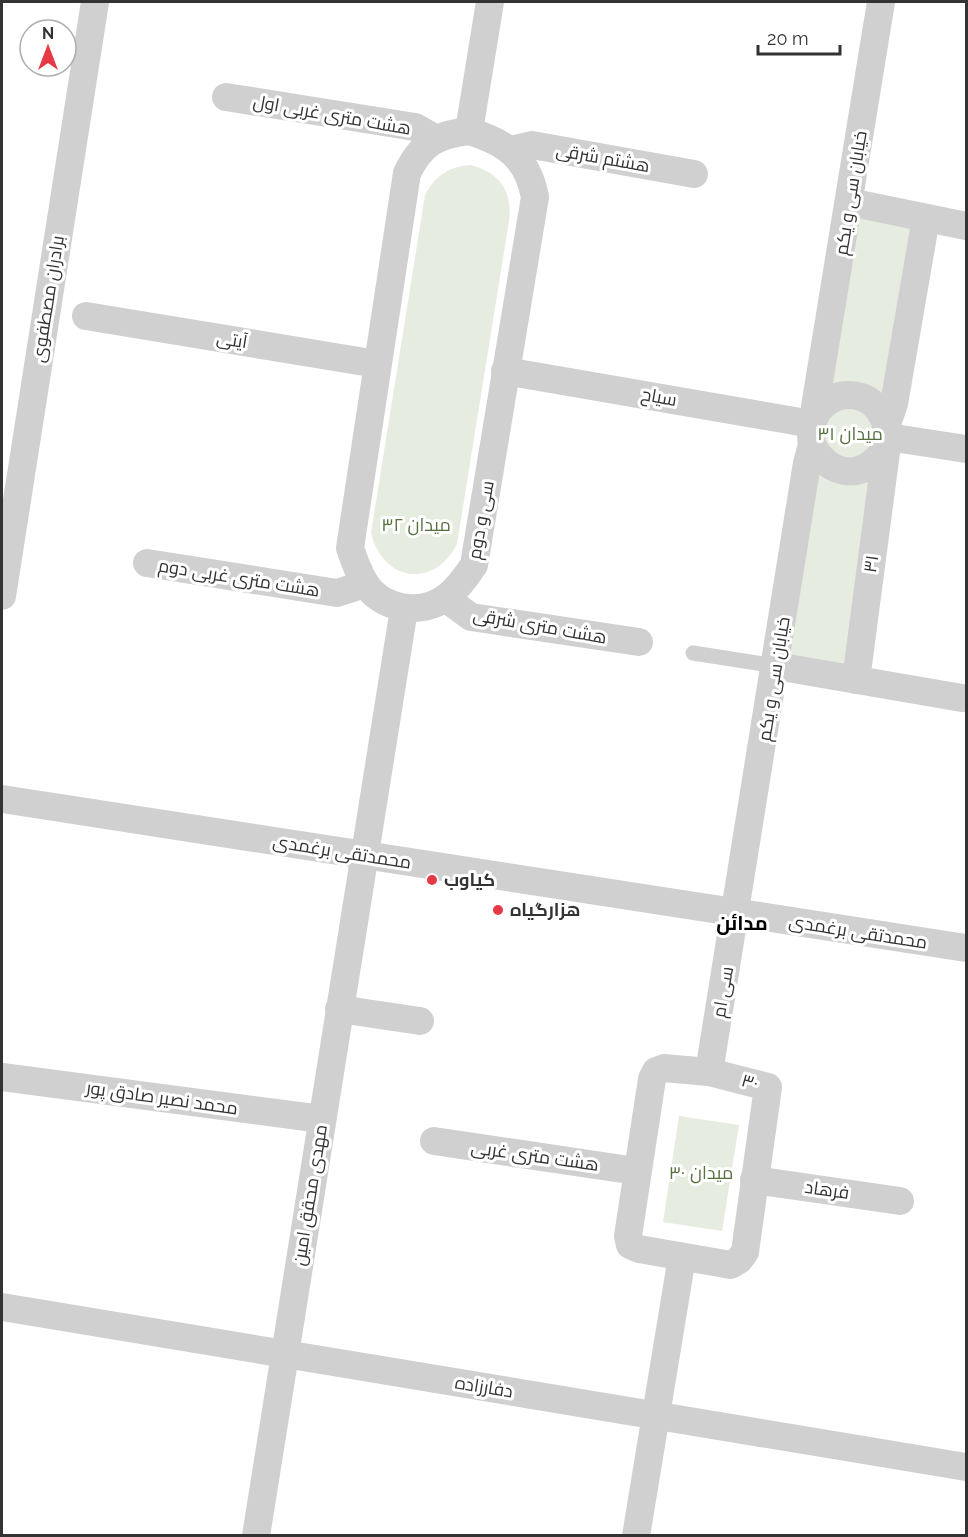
<svg xmlns="http://www.w3.org/2000/svg" width="968" height="1537" font-family="Raleway,Cairo,sans-serif">
<style>
.green{fill:#e6ecdf}
.lines{fill:none;stroke-linecap:round;stroke-linejoin:round}
.service{stroke:#d0d0d0;stroke-width:15}
.minor{stroke:#d0d0d0;stroke-width:28}
.poi-dot{fill:#e63946;stroke:#fff;stroke-width:2}
.labels{text-anchor:middle;stroke-width:6;stroke-linejoin:round;paint-order:stroke}
.street-label{font-size:18px;fill:#333;stroke:#fff}
.park-label{font-size:18px;fill:#56703f;stroke:#fff}
.poi-label{font-size:18px;font-weight:bold;fill:#333;stroke:#fff;text-anchor:start}
.neighbourhood-label{font-size:20px;font-weight:bold;fill:#000;stroke:#fff}
</style>
<rect width="100%" height="100%" fill="#fff"/>
<g class="green">
<path d="M470,165c29,7 43,26 39,56l-52,323c-23,45 -74,38 -86,-11l54,-338c10,-19 23,-28 45,-30z"/>
<polygon points="855,212 917,223 847,669 784,659"/>
<polygon points="679,1116 739,1125 722,1231 663,1222"/>
</g>
<g class="lines">
<polyline class="service" points="693,653 776,666"/>
<g class="minor">
<polyline points="226,97 415,127 436,139"/>
<path d="M469,131c38,12 58,26 66,66l-61,368c-8,12 -16,23 -27,32 -26,19 -65,13 -82,-14 -7,-11 -11,-23 -15,-35l57,-375c15,-30 29,-38 62,-42z"/>
<polyline points="469,131 490,2"/>
<polyline points="511,150 532,145 694,174"/>
<polyline points="849,202 966,226"/>
<polyline points="86,316 377,364"/>
<polyline points="505,371 812,424"/>
<polyline points="813,419 881,2"/>
<polyline points="887,424 894,404 926,218"/>
<polyline points="888,437 966,449"/>
<polyline points="147,563 337,593 365,584"/>
<polyline points="2,596 95,2"/>
<polyline points="445,598 471,617 639,642"/>
<polyline points="776,666 962,698"/>
<path d="M856,680l32,-243c-5,-63 -86,-51 -76,8 19,33 51,36 73,4"/>
<polyline points="2,799 966,948"/>
<polyline points="339,1009 420,1021"/>
<polygon points="664,1068 709,1072 768,1087 745,1252 739,1260 731,1265 639,1249 630,1245 628,1236 652,1079 656,1071"/>
<polyline points="709,1072 807,463 812,445"/>
<polyline points="2,1077 322,1119"/>
<polyline points="434,1141 636,1171"/>
<polyline points="754,1180 900,1201"/>
<polyline points="2,1307 966,1467"/>
<polyline points="256,1536 404,609"/>
<polyline points="636,1536 682,1257"/>
</g>
</g>
<g class="poi-dot">
<circle cx="432" cy="880" r="6"/>
<circle cx="498" cy="910" r="6"/>
</g>
<g class="labels">
<g class="street-label">
<text transform="translate(332 115) rotate(10)" y="6">هشت متری غربی اول</text>
<text transform="translate(603 158) rotate(10)" y="6">هشتم شرقی</text>
<text transform="translate(851 193) rotate(-81)" y="6">خیابان سی و یکم</text>
<text transform="translate(48 299) rotate(-81)" y="6">برادران مصطفوی</text>
<text transform="translate(232 340) rotate(9)" y="6">آیتی</text>
<text transform="translate(659 397) rotate(10)" y="6">سیاح</text>
<text transform="translate(481 520) rotate(-80)" y="6">سی و دوم</text>
<text transform="translate(871 564) rotate(-82)" y="6">۳۱</text>
<text transform="translate(239 578) rotate(9)" y="6">هشت متری غربی دوم</text>
<text transform="translate(540 626) rotate(10)" y="6">هشت متری شرقی</text>
<text transform="translate(774 679) rotate(-81)" y="6">خیابان سی و یکم</text>
<text transform="translate(342 852) rotate(9)" y="6">محمدتقی برغمدی</text>
<text transform="translate(858 932) rotate(9)" y="6">محمدتقی برغمدی</text>
<text transform="translate(723 992) rotate(-80)" y="6">سی ام</text>
<text transform="translate(750 1082) rotate(16)" y="6">۳۰</text>
<text transform="translate(162 1098) rotate(8)" y="6">محمد نصیر صادق پور</text>
<text transform="translate(535 1156) rotate(8)" y="6">هشت متری غربی</text>
<text transform="translate(827 1190) rotate(8)" y="6">فرهاد</text>
<text transform="translate(310 1195) rotate(-81)" y="6">مهدی محقق امین</text>
<text transform="translate(484 1387) rotate(9)" y="6">دفارزاده</text>
</g>
<g class="park-label">
<text x="850" y="440">میدان ۳۱</text>
<text x="416" y="531">میدان ۳۲</text>
<text x="701" y="1179">میدان ۳۰</text>
</g>
<g class="poi-label">
<text x="444" y="886">کیاوب</text>
<text x="510" y="916">هزارگیاه</text>
</g>
<g class="neighbourhood-label">
<text x="742" y="930">مدائن</text>
</g>
</g>
<rect width="968" height="1537" fill="none" stroke="#333333" stroke-width="6"/>
<g transform="translate(48 48)"><circle r="28" fill="#ffffff" stroke="#adadad" stroke-width="1.5"/>
<path d="M0-4.5L10 22L0 15L-10 22Z" fill="#e63946"/>
<text y="-9" font-size="16" font-weight="bold" text-anchor="middle" fill="#333333">N</text>
</g>
<path d="M758 45v9h82v-9" fill="none" stroke="#333333" stroke-width="3"/>
<text x="767" y="45" font-size="18" fill="#333333" stroke="#ffffff" stroke-width="4.5" paint-order="stroke">20 m</text>
</svg>
